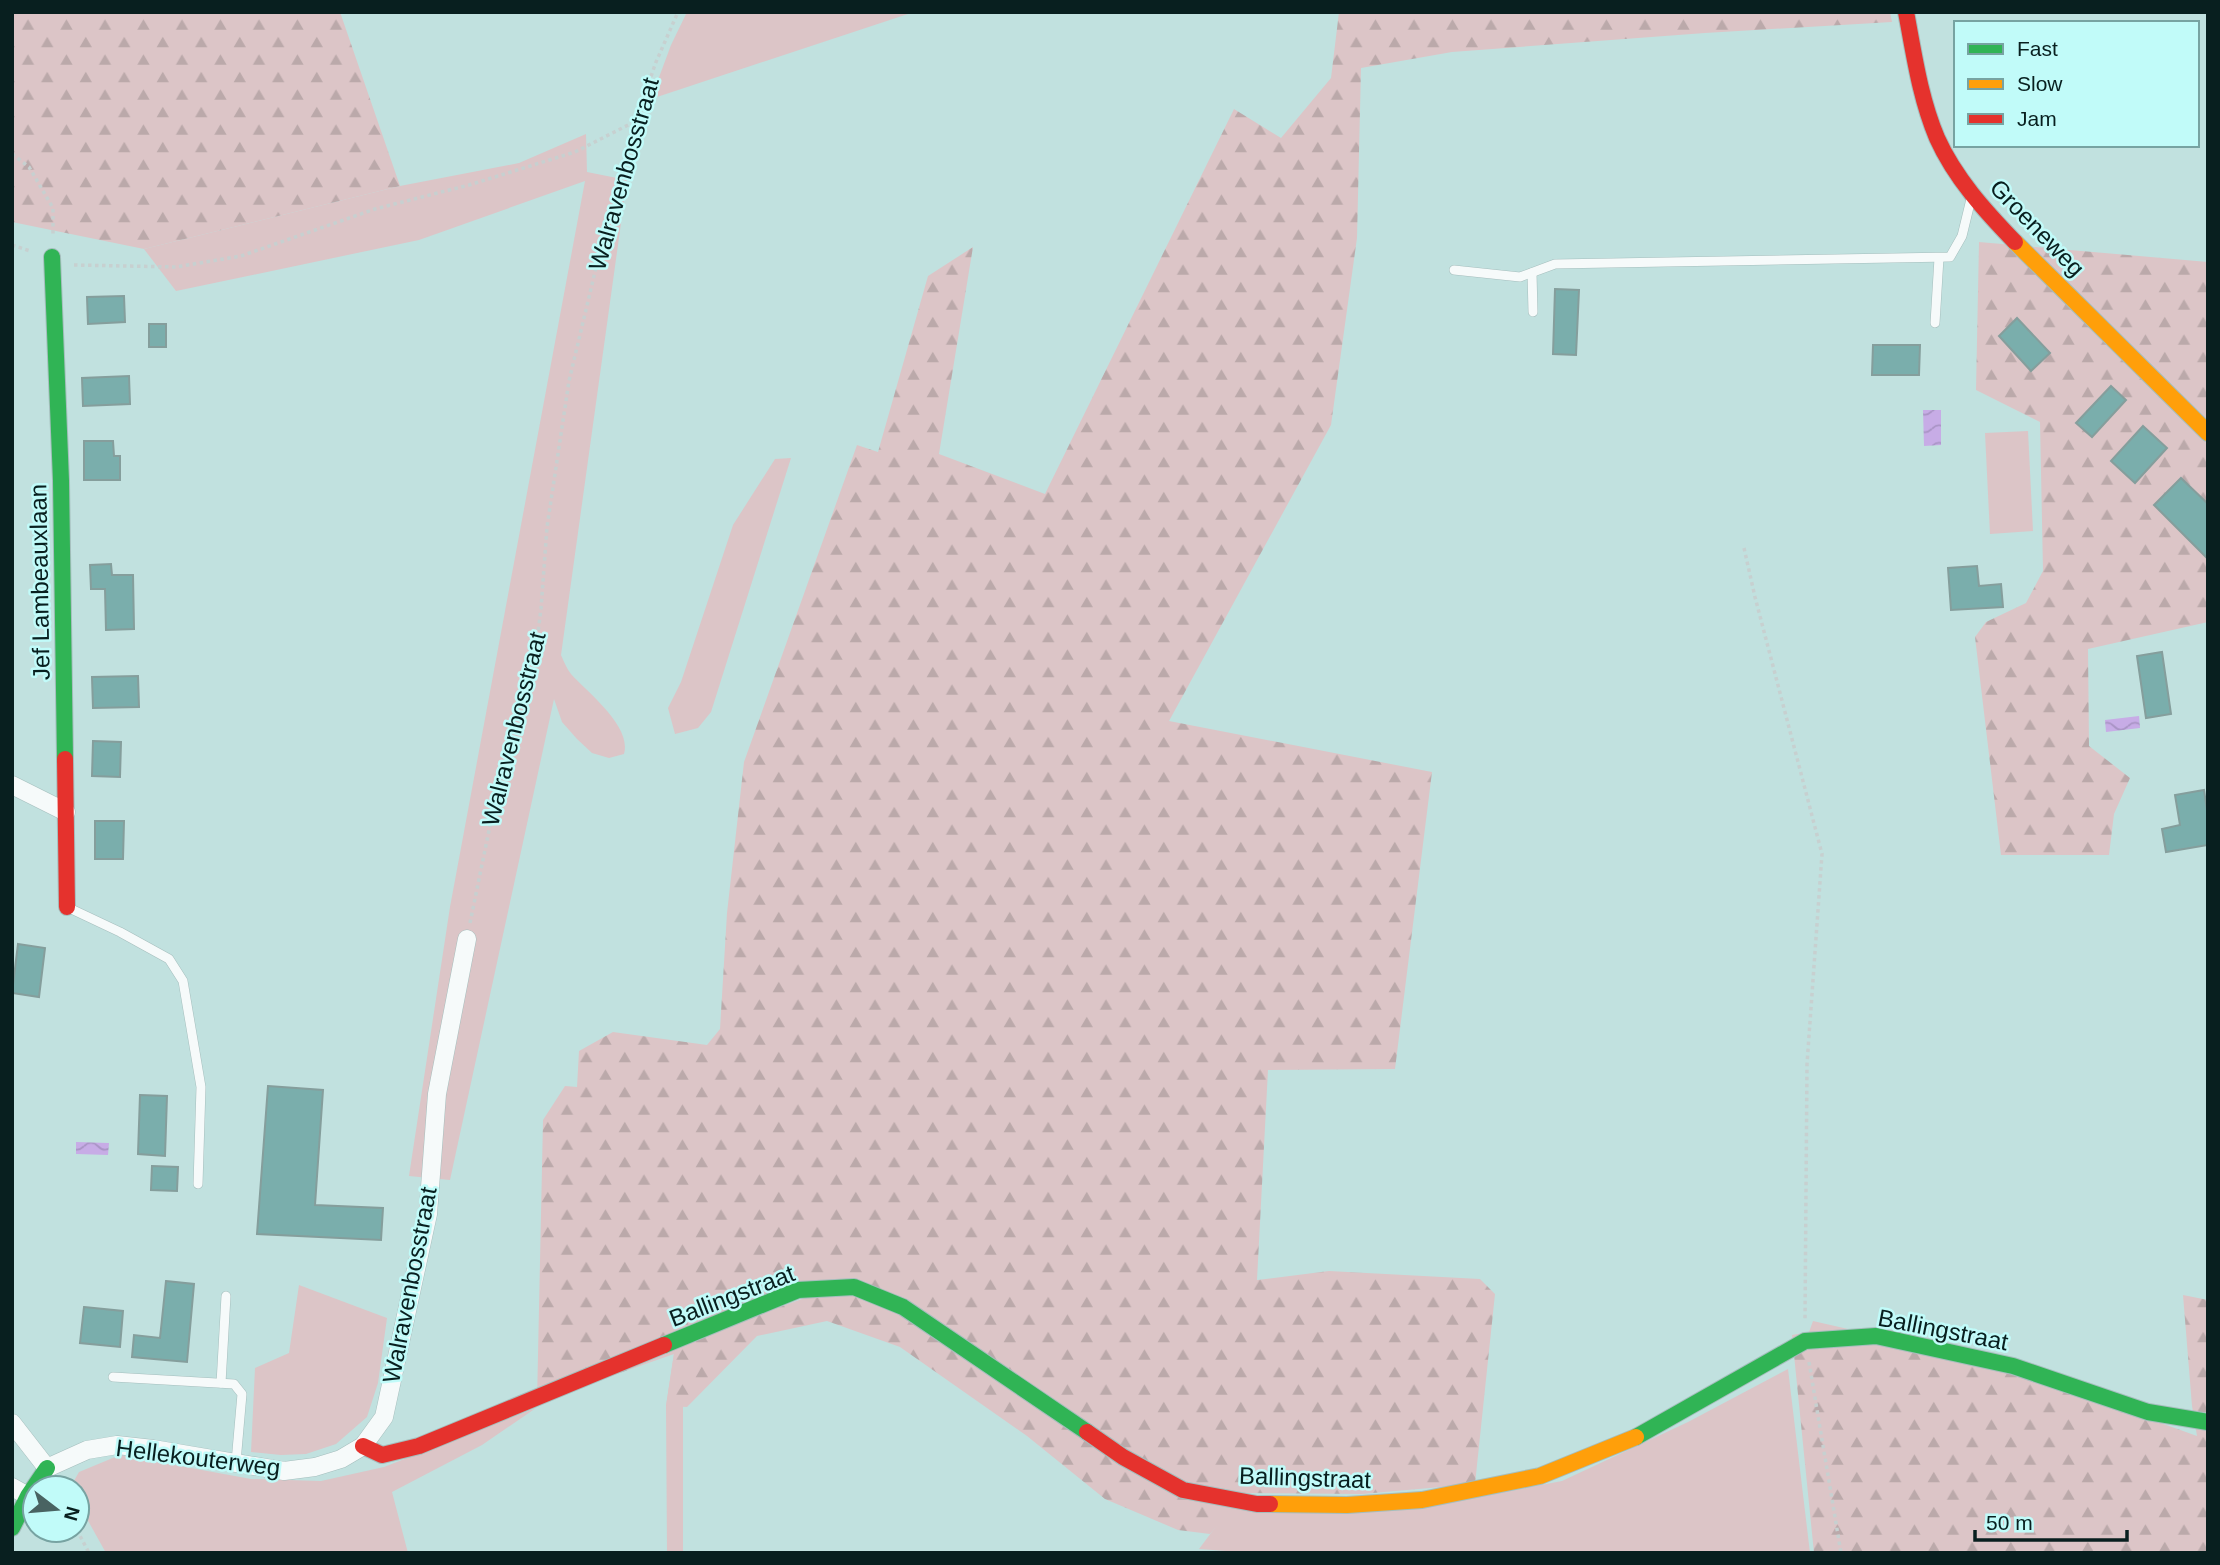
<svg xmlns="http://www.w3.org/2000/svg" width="2220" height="1565" font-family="Arial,sans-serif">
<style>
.green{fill:#dcc5c7}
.forest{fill:url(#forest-firs);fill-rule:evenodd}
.water{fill:url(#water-waves)}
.building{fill:#7aaeac;stroke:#859e9c;stroke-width:2}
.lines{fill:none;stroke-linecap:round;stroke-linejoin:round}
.lane-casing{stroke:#a5bebd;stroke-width:10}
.street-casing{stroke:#a5bebd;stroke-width:19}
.fast-casing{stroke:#a5bebd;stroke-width:18}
.slow-casing{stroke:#a5bebd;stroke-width:18}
.jam-casing{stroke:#a5bebd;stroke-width:18}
.path{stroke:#c7d0d0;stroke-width:3.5;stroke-dasharray:3.5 3.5;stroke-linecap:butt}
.lane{stroke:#f6fafa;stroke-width:9}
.street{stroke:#f6fafa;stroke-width:18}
.fast{stroke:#30b455;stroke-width:16}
.slow{stroke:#ff9f0a;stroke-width:16}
.jam{stroke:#e5322d;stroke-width:16}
.labels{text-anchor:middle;stroke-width:5;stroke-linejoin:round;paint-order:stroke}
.street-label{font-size:24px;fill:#081f1f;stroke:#c1fbf9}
</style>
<defs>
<pattern id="forest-firs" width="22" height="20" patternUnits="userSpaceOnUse" patternTransform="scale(1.75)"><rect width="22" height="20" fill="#dcc5c7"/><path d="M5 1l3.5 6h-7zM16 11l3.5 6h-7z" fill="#bba9aa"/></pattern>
<pattern id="water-waves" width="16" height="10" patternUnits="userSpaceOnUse" patternTransform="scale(1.75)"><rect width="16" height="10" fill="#c7ace6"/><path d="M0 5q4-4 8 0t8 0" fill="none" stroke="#a994c5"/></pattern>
</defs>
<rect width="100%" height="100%" fill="#c1e1df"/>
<g class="green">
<polygon points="687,12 914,12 651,99 671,45"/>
<path d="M586,134l1,38 40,8 -66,475c3,7 6,14 10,19 17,19 61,52 53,80l-15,4 -17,-5 -15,-14 -15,-17 -8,-23 -104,481 -41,-4 41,-269 135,-726 -166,59 -243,51 -32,-42 256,-63 119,-23z"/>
<polygon points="2028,431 2033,531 1990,534 1985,433"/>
<polygon points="791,458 711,712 698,728 675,734 668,708 681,682 733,525 775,459"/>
<polygon points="299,1285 387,1318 378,1383 367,1417 336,1444 306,1454 281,1455 251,1452 255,1368 289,1353"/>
<polygon points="689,1348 683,1407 683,1553 667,1553 666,1406 674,1353"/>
<polygon points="1788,1369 1810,1553 1253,1553 1199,1549 1232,1505 1464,1500 1562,1481 1688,1422"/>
<polygon points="536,1408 482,1445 392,1492 408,1553 106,1553 77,1501 77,1488 70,1488 79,1472 120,1455 251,1479 321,1481 384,1467"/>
</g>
<g class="forest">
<polygon points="12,12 340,12 400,186 144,249 12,222"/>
<path d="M1339,12h551l2,10 -187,11 -253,19 -91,16 -4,170 -26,187 -162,296 263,51 -37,297 -127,1 -11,210 72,-9 151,8 15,15 -20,190 -113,10 -122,-1 -17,26 -13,15 -32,-4 -73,-31 -78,-63 -127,-89 -73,-26 -70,15 -70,71 -21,-1 8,-52 -137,48 6,-282 22,-34 12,1 2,-36 34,-19 94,13 13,-16 7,-116 17,-151 113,-317 21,7 50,-176 45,-29 -34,207 106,40 189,-385 47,29 50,-60zM849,1282l-155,56 12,-26 -6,19z"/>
<polygon points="1979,242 2208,262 2208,622 2088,649 2089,746 2130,778 2114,814 2109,855 2001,855 1975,637 1986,622 2026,603 2043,571 2040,422 1976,390"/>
<polygon points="2183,1295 2208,1300 2208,1553 1814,1553 1792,1335 1809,1332 1813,1321 1988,1361 2197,1436 2192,1406"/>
</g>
<g class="water">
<polygon points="1923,410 1941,410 1941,445 1924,446"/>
<polygon points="2139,716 2140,728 2106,732 2105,720"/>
<polygon points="76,1142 109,1143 108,1155 76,1154"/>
</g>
<g class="building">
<polygon points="1555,289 1579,290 1576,355 1553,354"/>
<polygon points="124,296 125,322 88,324 87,297"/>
<polygon points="2017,318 2050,353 2031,371 1999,336"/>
<rect x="149" y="324" width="17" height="23"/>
<polygon points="1873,345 1920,345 1919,375 1872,375"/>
<polygon points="129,376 130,404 83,406 82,378"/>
<polygon points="2111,386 2126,400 2092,437 2076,423"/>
<polygon points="2143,426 2167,448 2135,483 2111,461"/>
<polygon points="84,441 113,441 114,456 120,456 120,480 84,480"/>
<polygon points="2181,478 2208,504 2208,559 2154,505"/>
<polygon points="111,564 112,575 133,575 134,629 106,630 105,589 91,589 90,565"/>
<polygon points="1977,566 1979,586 2001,584 2003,607 1951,610 1948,568"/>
<polygon points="2162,652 2171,714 2146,718 2137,656"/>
<polygon points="138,676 139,707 93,708 92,677"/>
<polygon points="93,741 121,742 120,777 92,776"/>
<polygon points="2204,790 2208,816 2208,845 2166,852 2162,829 2180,825 2175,795"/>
<polygon points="95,821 124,821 123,859 95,859"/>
<polygon points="18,944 45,948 39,997 12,993"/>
<polygon points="268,1086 323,1090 315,1205 383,1208 381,1240 257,1234"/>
<polygon points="140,1095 167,1096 165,1156 138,1154"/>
<polygon points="152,1166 178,1167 177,1191 151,1190"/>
<polygon points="166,1281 194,1284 187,1362 132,1357 134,1335 160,1338"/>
<polygon points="84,1307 123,1311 120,1347 80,1343"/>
</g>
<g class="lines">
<g class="lane-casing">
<g id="lane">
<polyline points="1454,270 1520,277 1555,264 1950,257 1962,236 1971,199"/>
<polyline points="1532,273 1533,312"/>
<polyline points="1935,323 1939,258"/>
<polyline points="67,907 120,932 169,959 183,981 201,1087 198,1184"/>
<polyline points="113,1377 234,1384 242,1394 236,1462"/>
<polyline points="221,1383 226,1296"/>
</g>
</g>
<g class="street-casing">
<g id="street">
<polyline points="12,785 66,812"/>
<polyline points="12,1423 47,1468 87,1450 117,1445 153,1449 284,1471 315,1467 341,1459 363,1446 384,1417 428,1214 437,1094 467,939"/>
<polyline points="12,1487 28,1496"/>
</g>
</g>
<g class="fast-casing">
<g id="fast">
<polyline points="52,257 61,481 65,759"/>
<polyline points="664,1345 798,1290 854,1287 903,1307 1087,1432"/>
<polyline points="1636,1437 1805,1341 1876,1336 2013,1366 2148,1412 2208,1422"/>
<polyline points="12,1528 28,1496 47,1468"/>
</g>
</g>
<g class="slow-casing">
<g id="slow">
<polyline points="2015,242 2208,433"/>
<polyline points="1270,1504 1347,1505 1422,1500 1540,1476 1636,1437"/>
</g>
</g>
<g class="jam-casing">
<g id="jam">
<path d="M1906,12c8,42 14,86 31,126 18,40 48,73 78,104"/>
<polyline points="65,759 67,907"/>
<polyline points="1087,1432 1123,1457 1183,1490 1257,1504 1270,1504"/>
<polyline points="363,1446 382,1455 419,1446 664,1345"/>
</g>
</g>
<g class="path">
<polyline points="12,154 29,167 53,208 53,235"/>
<polyline points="12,245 30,251"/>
<polyline points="74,265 176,267 241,256 375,209 469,185 575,152 634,122"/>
<polyline points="1744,548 1755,597 1822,854 1807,1064 1805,1320"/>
<polyline points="470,923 502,767 535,656 541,609 547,527 569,381 610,209 635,122 656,62 678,12"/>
<polyline points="1809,1362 1841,1553"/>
<polyline points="77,1530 89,1553"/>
</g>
<use href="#lane" class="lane"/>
<use href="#street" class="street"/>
<use href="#fast" class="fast"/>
<use href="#slow" class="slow"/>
<use href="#jam" class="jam"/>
</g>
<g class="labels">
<g class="street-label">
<text transform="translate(624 174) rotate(-74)" y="8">Walravenbosstraat</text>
<text transform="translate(2037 228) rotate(46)" y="8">Groeneweg</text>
<text transform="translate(40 582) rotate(-91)" y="8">Jef Lambeauxlaan</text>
<text transform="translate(514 729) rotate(-76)" y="8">Walravenbosstraat</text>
<text transform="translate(410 1285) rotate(-79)" y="8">Walravenbosstraat</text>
<text transform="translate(732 1296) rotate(-21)" y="8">Ballingstraat</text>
<text transform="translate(1943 1330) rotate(11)" y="8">Ballingstraat</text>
<text transform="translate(198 1458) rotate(7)" y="8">Hellekouterweg</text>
<text transform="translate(1305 1478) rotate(2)" y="8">Ballingstraat</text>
</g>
</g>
<rect width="2220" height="1565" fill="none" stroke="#081f1f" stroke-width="28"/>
<rect x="1954" y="21" width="245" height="126" fill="#c1fbf9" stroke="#77a3a2" stroke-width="2"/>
<rect x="1968" y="44" width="35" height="10" fill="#30b455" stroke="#77a3a2" stroke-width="2"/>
<text x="2017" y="56" font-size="21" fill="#081f1f">Fast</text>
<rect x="1968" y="79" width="35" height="10" fill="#ff9f0a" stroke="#77a3a2" stroke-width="2"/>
<text x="2017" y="91" font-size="21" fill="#081f1f">Slow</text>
<rect x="1968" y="114" width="35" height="10" fill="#e5322d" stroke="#77a3a2" stroke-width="2"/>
<text x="2017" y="126" font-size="21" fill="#081f1f">Jam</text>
<g transform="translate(56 1509) rotate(106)"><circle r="33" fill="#c1fbf9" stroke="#77a3a2" stroke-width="2"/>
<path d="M0-5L12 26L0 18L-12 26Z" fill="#496362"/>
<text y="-10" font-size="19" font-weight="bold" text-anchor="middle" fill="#081f1f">N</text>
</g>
<path d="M1975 1530v10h152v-10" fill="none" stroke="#081f1f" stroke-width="3.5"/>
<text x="1986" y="1530" font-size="21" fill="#081f1f" stroke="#c1fbf9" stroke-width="5" paint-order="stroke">50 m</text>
</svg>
